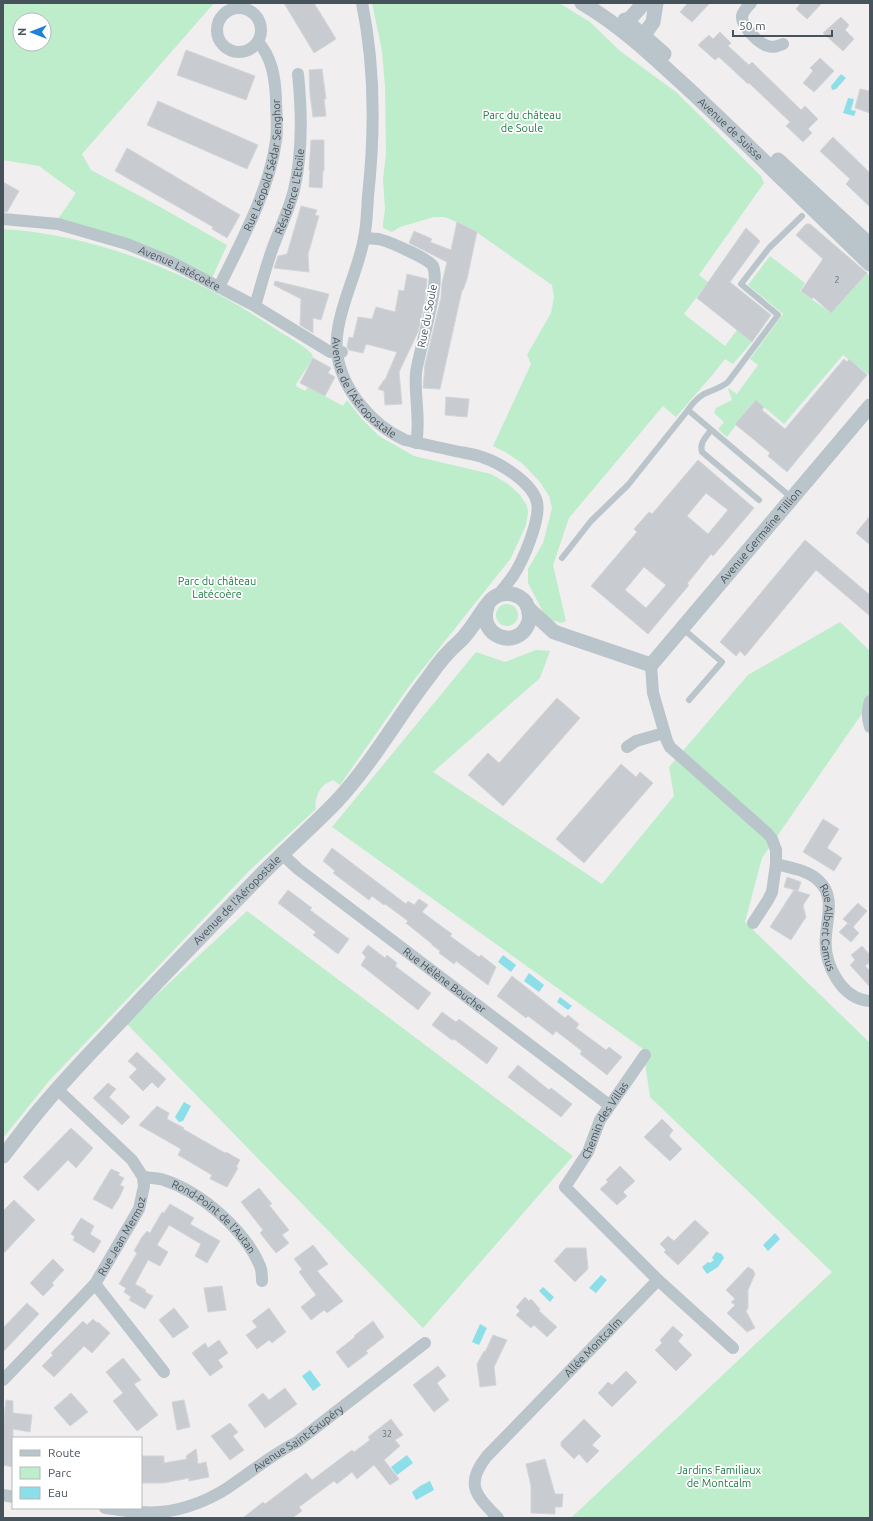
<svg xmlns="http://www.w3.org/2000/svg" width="873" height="1521" font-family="Ubuntu,sans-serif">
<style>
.green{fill:#bdedcb;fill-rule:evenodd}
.water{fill:#8cdee8}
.building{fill:#c8ccd0;stroke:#d2d5d9;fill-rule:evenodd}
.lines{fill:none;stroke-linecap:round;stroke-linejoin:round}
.service{stroke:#bac4cb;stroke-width:6}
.minor{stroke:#bac4cb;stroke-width:12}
.tertiary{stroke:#bac4cb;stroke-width:15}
.labels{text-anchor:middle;stroke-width:3.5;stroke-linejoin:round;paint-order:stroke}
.number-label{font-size:9px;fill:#677178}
.park-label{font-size:11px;fill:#1a7941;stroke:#fff}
.street-label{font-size:11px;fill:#47535b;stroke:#fff}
</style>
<rect width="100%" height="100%" fill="#f0eeee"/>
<g class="green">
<path d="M3,3h211l-132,151 9,16 62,33 74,42 -15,33 -154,-59 18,-26 -37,-27 -36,-6zM20,20h24v24h-24z"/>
<polygon points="372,3 559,3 590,22 620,51 676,92 761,176 764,183 699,275 708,282 684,314 725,346 737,330 752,342 733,364 725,359 714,373 676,417 663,406 569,518 553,565 566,621 561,623 549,619 543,612 528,583 528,569 543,543 552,508 549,496 540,482 523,464 507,453 493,446 531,364 527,355 551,313 554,297 552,285 472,229 445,217 434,217 400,227 392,232 383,228 383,224 385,209 383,179 386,154 385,86 382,51"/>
<path d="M3,229c95,6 190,45 268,97 13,9 30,17 41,28l1,4 -17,26 1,3 8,4 3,-4 35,19 4,-6 14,18 18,18 35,20 77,18 17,10 12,11 7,11 1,6 -2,13 -15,33 -101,127 -70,100 -7,-5c-3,2 -7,3 -9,5 -6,5 -10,17 -8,24l-67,62 -200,210 -46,57z"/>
<polygon points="770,256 805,283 800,291 831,313 867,273 870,277 870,376 843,355 784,424 756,400 735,424 736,425 727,437 718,429 724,422 714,413 716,408 732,400 728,389 728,388 737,394 758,365 750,359 783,314 748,285"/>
<circle cx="507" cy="615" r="11"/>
<polygon points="840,622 870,651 870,695 861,715 762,858 745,922 870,1043 870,1518 571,1518 832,1272 650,1097 643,1049 332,827 476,652 505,662 536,650 550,651 540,678 433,772 602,884 674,796 669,767 748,675"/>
<polygon points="247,911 573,1156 423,1328 126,1023"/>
</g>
<g class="water">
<polygon points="841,74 846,78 836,89 832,90 831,86"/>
<polygon points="848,98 854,99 851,110 856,111 854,116 843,113"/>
<polygon points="503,955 516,965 511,972 498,962"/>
<polygon points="529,973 544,985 539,992 524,981"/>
<polygon points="560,997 572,1006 568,1010 557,1002"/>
<polygon points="184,1102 191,1106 183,1121 179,1122 175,1117"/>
<polygon points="775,1233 780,1239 768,1251 763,1245"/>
<polygon points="716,1252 722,1254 724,1258 718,1267 707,1274 702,1267 708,1262 710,1263 714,1260 712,1258"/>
<polygon points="601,1275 607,1280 596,1293 589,1288"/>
<polygon points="543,1287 554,1297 550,1302 539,1291"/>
<polygon points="480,1324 487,1328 479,1345 472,1342"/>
<polygon points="310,1370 321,1385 313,1391 302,1376"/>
<polygon points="407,1455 413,1463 397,1475 391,1467"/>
<polygon points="430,1481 434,1490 416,1500 412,1492 420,1486"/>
</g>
<g class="building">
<polygon points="284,3 314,3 336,39 314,53"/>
<polygon points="688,3 710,3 692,22 680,12"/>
<polygon points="801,3 822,3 807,19 796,9"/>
<polygon points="841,17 849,25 845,30 854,39 843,51 823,33"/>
<polygon points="720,32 731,43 728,46 749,65 752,62 801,110 805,106 818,119 808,129 812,133 803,142 786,126 790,122 749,83 748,84 719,57 715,60 698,45 709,35 713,39"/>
<polygon points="186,50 255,76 246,100 177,75"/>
<polygon points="820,58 834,71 814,92 803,83 813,71 810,68"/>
<polygon points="322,69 326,99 324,99 326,116 313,117 310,94 309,70"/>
<polygon points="860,89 870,91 870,113 855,108"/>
<polygon points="158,101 258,145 247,169 147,125"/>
<polygon points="833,137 870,173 870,207 846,184 850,179 820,151"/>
<polygon points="311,140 324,140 324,171 323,171 322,188 309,187 310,170 309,170"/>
<polygon points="127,148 240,215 227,238 212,229 213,227 187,212 115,171"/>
<polygon points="3,182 19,191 7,212 3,212"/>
<polygon points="301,206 317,210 315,215 319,216 308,254 309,272 274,268 278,256 287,254"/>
<polygon points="457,222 477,232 467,279 463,290 462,290 440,389 423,388 425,364 441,298 442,283 447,262 409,243 414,231 432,239 430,242 451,250"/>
<polygon points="806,224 810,224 867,273 831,313 813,297 812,299 801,291 823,259 796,235"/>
<polygon points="746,228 760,241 730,282 771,315 752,342 697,298"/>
<polygon points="407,274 427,279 425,300 418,332 399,372 402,404 385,405 384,391 378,389 384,380 385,380 397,352 366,344 363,353 349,350 347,347 349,337 353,338 358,317 372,319 376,307 395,312 399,290 404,291"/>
<polygon points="275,281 329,294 321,320 313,318 313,333 300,325 301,299 274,285"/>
<polygon points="313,358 331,368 328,373 335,377 325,396 300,383"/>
<polygon points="844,359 847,362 849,359 867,375 787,472 768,456 770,453 735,424 756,400 764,407 762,410 785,429"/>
<polygon points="446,397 469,399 467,417 445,415"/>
<path d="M698,460l56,48 -41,48 -2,-2 -24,30 2,1 -41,49 -57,-48 46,-54 -3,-3 15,-17 3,2zM706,493l22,17 -20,24 -21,-18zM644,567l22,18 -20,23 -21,-18z"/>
<polygon points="870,516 870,545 856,533"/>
<polygon points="805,540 870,595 870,616 816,570 745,656 740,651 736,656 720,642"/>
<polygon points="557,698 580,718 503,806 468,775 488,753 499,763"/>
<polygon points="621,764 636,777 640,772 653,783 584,863 556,839"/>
<polygon points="823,819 839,829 827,848 842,858 834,871 803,852"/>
<polygon points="332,848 406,904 408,901 414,905 419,899 428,905 422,912 452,934 450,936 479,957 481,955 496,967 488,985 456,961 454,964 439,953 440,951 432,945 432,944 406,923 408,921 385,904 384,905 372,896 369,900 333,873 335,871 323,861"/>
<polygon points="787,877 801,882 798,891 784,887"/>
<polygon points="288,890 312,908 310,910 349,939 338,954 313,935 316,932 278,903"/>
<polygon points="794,890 810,895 803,905 806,917 791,940 770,927"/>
<polygon points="858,903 867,911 853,927 859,933 851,942 839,932 848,923 850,925 843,919"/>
<polygon points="368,945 385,958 387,955 397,963 395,966 431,993 418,1010 361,965 366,957 362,953"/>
<polygon points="862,946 870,955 870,962 865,966 870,971 870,987 850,965 855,960 851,955"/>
<polygon points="512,976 565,1018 568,1015 579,1024 576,1028 606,1050 609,1047 622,1057 607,1075 580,1054 582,1051 556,1031 553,1035 528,1016 526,1018 497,996"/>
<polygon points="442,1012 456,1022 459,1019 498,1048 487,1064 454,1039 452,1040 432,1025"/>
<polygon points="137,1052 166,1079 158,1088 152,1082 143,1091 129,1077 137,1069 128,1061"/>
<polygon points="518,1065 549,1090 551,1088 572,1104 561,1117 508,1077"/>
<polygon points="108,1083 116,1089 109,1097 130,1117 122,1125 93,1098"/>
<polygon points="157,1106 169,1113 167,1119 184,1128 183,1129 225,1153 226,1152 240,1160 236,1167 238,1168 227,1187 210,1179 212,1175 178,1155 181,1149 139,1125"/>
<polygon points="662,1119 673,1130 669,1136 682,1149 670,1161 644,1137"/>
<polygon points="71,1128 93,1148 76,1168 68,1160 38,1191 23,1177"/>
<polygon points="620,1166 635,1181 623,1192 627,1196 617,1205 600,1189 608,1182 606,1180"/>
<polygon points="111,1169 120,1173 118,1175 124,1178 120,1185 124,1187 120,1196 112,1209 93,1199"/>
<polygon points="259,1188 272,1204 269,1205 289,1230 282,1235 289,1243 276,1253 260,1233 263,1230 241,1202"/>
<polygon points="14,1200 35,1220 3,1254 3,1211"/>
<polygon points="170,1204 194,1218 190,1224 220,1241 207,1263 195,1256 201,1244 169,1225 157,1245 168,1252 160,1266 148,1260 135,1284 146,1290 145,1292 153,1296 145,1309 129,1300 131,1297 124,1292 126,1288 119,1284 137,1253 134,1251 142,1237 147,1231 150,1233 162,1212 164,1213"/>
<polygon points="81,1218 94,1226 90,1234 101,1241 94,1253 73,1240 75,1237 71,1234"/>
<polygon points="695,1220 709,1233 678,1265 664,1252 666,1250 660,1244 668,1236 674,1241"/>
<polygon points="313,1245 328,1264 317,1271 343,1301 327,1313 324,1310 311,1320 301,1307 316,1295 299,1272 302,1269 294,1259"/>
<polygon points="566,1248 586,1248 588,1269 575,1282 554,1261"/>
<polygon points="53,1259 64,1270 52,1283 54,1285 43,1296 30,1283"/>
<polygon points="748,1267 753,1270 755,1274 748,1290 748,1308 746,1311 755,1328 747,1332 727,1313 735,1305 731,1302 735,1299 726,1290"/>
<polygon points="222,1286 226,1310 208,1312 204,1288"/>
<polygon points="525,1297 529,1301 531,1299 540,1309 539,1311 557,1327 547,1337 534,1325 531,1328 516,1315 520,1311 516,1307"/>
<polygon points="27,1303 39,1314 3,1352 3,1328"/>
<polygon points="174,1308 189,1327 173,1338 159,1320"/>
<polygon points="269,1308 286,1332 272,1343 269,1340 257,1349 246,1335 257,1327 252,1321"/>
<polygon points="93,1319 97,1323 98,1322 110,1333 92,1353 84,1346 54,1377 42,1366 53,1355 51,1353 83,1321 87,1325"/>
<polygon points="373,1321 384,1337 366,1351 368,1353 348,1368 336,1352 355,1337 354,1336"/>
<polygon points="673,1326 683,1335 678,1341 692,1355 676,1371 655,1350 662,1343 660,1340"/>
<polygon points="493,1335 507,1340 494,1367 496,1385 480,1387 477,1364 484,1351 485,1352"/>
<polygon points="219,1340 228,1353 218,1360 223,1367 210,1376 192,1353 205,1343 208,1348"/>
<polygon points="123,1358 141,1380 134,1384 158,1415 137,1431 113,1401 123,1393 106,1372"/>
<polygon points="438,1366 446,1376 437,1383 449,1400 434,1412 413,1385"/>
<polygon points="626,1371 637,1382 612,1407 598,1393 608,1382 612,1385"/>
<polygon points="285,1388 297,1404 265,1428 248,1405 263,1393 269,1400"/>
<polygon points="71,1393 88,1412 70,1426 54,1408"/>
<polygon points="6,1400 13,1401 13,1413 32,1415 30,1432 13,1429 13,1467 3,1465 3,1426"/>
<polygon points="184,1400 190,1427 177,1430 172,1402"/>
<polygon points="391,1419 403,1435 395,1440 400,1446 384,1460 399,1479 390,1485 374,1465 357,1479 352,1472 337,1484 334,1481 299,1507 302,1511 292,1518 243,1518 263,1502 265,1504 306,1473 312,1480 352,1450 354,1452 370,1440 368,1437"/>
<polygon points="584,1419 601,1436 592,1445 599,1451 587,1463 579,1454 574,1459 561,1446 561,1442"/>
<polygon points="230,1423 238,1432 233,1436 244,1450 230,1460 211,1436"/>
<polygon points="196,1449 198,1464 206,1462 209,1477 189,1481 189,1478 164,1483 141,1483 141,1456 164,1456 164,1463 187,1459 186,1456"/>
<polygon points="545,1459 555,1494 563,1494 562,1507 555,1507 555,1514 531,1513 531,1486 526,1464"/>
</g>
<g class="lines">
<g class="service">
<path d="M688,410c4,-6 9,-12 16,-16 8,-4 17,-6 24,-12l50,-67 -37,-31 28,-36 33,-32"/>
<path d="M711,430c-5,7 -12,13 -9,22l57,48"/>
<polyline points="562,558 591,521 628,485 688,410 792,498"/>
<polyline points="682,628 722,662 689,700"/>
</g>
<g class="minor">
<path id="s1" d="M362,3c13,63 13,129 6,193 -1,14 -1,28 -4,42 -6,36 -31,79 -27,115 5,37 35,72 68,87 17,4 33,7 50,11 9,2 19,3 27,6 18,6 50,25 55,45 4,17 -14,59 -24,74 -5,7 -10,13 -15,19"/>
<path d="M751,3c-4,4 -8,8 -9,13 -1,10 17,28 26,30 5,2 10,0 15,-2"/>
<circle cx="239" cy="30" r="22"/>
<path id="s2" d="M3,219l55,5 69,20 44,18 84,44 75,46h12"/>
<path d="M364,238c6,1 13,0 18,2 8,2 49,20 51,26 8,18 -14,84 -17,107 -2,23 5,47 0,70"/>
<path id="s3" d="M219,287c22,-45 50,-96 57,-146 2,-14 0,-29 0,-43 -1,-20 -4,-41 -18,-56"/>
<path id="s4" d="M255,306c6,-20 11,-40 18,-59 7,-19 16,-37 21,-57 9,-38 8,-77 4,-116"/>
<polyline points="651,665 653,693 667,741 670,747 767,833 772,839 776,850 776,864 772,892 768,900 753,923"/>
<path d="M870,701c-3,9 -3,17 0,26"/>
<polyline points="627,747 636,741 664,733"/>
<path id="s5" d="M282,854l16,15 311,236"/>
<path id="s6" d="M776,864c15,4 32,6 43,17 16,15 8,36 7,55 -3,27 15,63 44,65"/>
<path id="s7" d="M143,1177c7,1 15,1 21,3 37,12 81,50 96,86 2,5 2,10 2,15"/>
<polyline points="658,1280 733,1348"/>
<polyline points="95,1284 164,1372"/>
<path id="s8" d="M3,1380l92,-96 44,-75 5,-23 -1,-9 -11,-17 -75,-71"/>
<polyline points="3,1495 13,1497"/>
<path id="s9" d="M105,1508c18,2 37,6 55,4 26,-2 55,-14 76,-30 22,-15 37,-28 61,-40l128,-99"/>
<path id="s10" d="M498,1518c-22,-23 -34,-33 -11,-62l171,-176 -93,-93 23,-35 12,-32 45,-65"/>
</g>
<g class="tertiary">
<path id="s11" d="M582,3c43,25 79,61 115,94 59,55 115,112 173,167"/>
<polyline points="625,20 664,54"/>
<polyline points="629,31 627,22 644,3"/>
<polyline points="635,37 644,35 653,22 656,3"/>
<polyline points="778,160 870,245"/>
<path id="s12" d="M529,609l25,23 97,33 219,-259"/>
<path id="s13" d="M3,1156c13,-16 25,-33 38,-48 28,-34 59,-65 89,-97 42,-45 85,-89 128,-133 25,-26 53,-50 78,-76 35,-37 61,-84 92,-124 9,-13 19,-26 31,-36 14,-13 20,-29 32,-42 10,-10 27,-8 35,3 3,6 5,15 2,21 -11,27 -51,12 -41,-17"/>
</g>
</g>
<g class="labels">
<g class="number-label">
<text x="837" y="283">2</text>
<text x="387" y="1437">32</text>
</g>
<g class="park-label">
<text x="522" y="119">Parc du château<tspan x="522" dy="13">de Soule</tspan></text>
<text x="217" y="585">Parc du château<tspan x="217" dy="13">Latécoère</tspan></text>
<text x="719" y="1474">Jardins Familiaux<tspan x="719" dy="13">de Montcalm</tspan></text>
</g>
<g class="street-label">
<text dy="4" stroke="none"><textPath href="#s11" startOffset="195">Avenue de Suisse</textPath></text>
<text dy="4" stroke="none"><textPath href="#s3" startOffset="131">Rue Léopold Sédar Senghor</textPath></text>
<text dy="4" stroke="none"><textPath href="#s4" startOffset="120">Résidence L'Etoile</textPath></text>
<text dy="4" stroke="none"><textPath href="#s2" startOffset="185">Avenue Latécoère</textPath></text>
<text transform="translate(427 316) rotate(-79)" y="4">Rue du Soule</text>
<text dy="4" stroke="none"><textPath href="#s1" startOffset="399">Avenue de l'Aéropostale</textPath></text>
<text dy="4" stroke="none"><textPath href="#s12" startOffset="306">Avenue Germaine Tillion</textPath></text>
<text dy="4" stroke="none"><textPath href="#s13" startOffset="347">Avenue de l'Aéropostale</textPath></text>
<text dy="4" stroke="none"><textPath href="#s6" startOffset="96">Rue Albert Camus</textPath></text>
<text dy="4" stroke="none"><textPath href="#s5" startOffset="206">Rue Hélène Boucher</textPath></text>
<text dy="4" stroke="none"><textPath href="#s10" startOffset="528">Chemin des Villas</textPath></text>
<text dy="4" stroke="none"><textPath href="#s7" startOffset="84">Rond-Point de l'Autan</textPath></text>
<text dy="4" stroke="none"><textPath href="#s8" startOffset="188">Rue Jean Mermoz</textPath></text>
<text dy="4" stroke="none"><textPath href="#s10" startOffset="225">Allée Montcalm</textPath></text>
<text dy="4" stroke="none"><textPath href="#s9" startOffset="214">Avenue Saint-Exupéry</textPath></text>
</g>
</g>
<rect width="873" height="1521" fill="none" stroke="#47535b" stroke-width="8"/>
<rect x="12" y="1437" width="130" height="72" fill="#ffffff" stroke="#b5babd"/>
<rect x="20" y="1450" width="20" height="6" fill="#bac4cb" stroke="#b5babd"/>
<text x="48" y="1457" font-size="12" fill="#47535b">Route</text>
<rect x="20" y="1467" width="20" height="12" fill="#bdedcb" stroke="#b5babd"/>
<text x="48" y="1477" font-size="12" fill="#47535b">Parc</text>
<rect x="20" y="1487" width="20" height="12" fill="#8cdee8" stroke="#b5babd"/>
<text x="48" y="1497" font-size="12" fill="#47535b">Eau</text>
<g transform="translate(32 32) rotate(270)"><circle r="19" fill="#ffffff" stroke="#b5babd"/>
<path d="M0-3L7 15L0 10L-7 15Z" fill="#1f82d9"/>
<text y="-6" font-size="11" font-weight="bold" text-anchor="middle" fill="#47535b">N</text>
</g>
<path d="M733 30v6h99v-6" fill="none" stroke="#47535b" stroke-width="2"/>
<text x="739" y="30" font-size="12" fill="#47535b" stroke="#ffffff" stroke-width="3" paint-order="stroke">50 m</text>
</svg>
